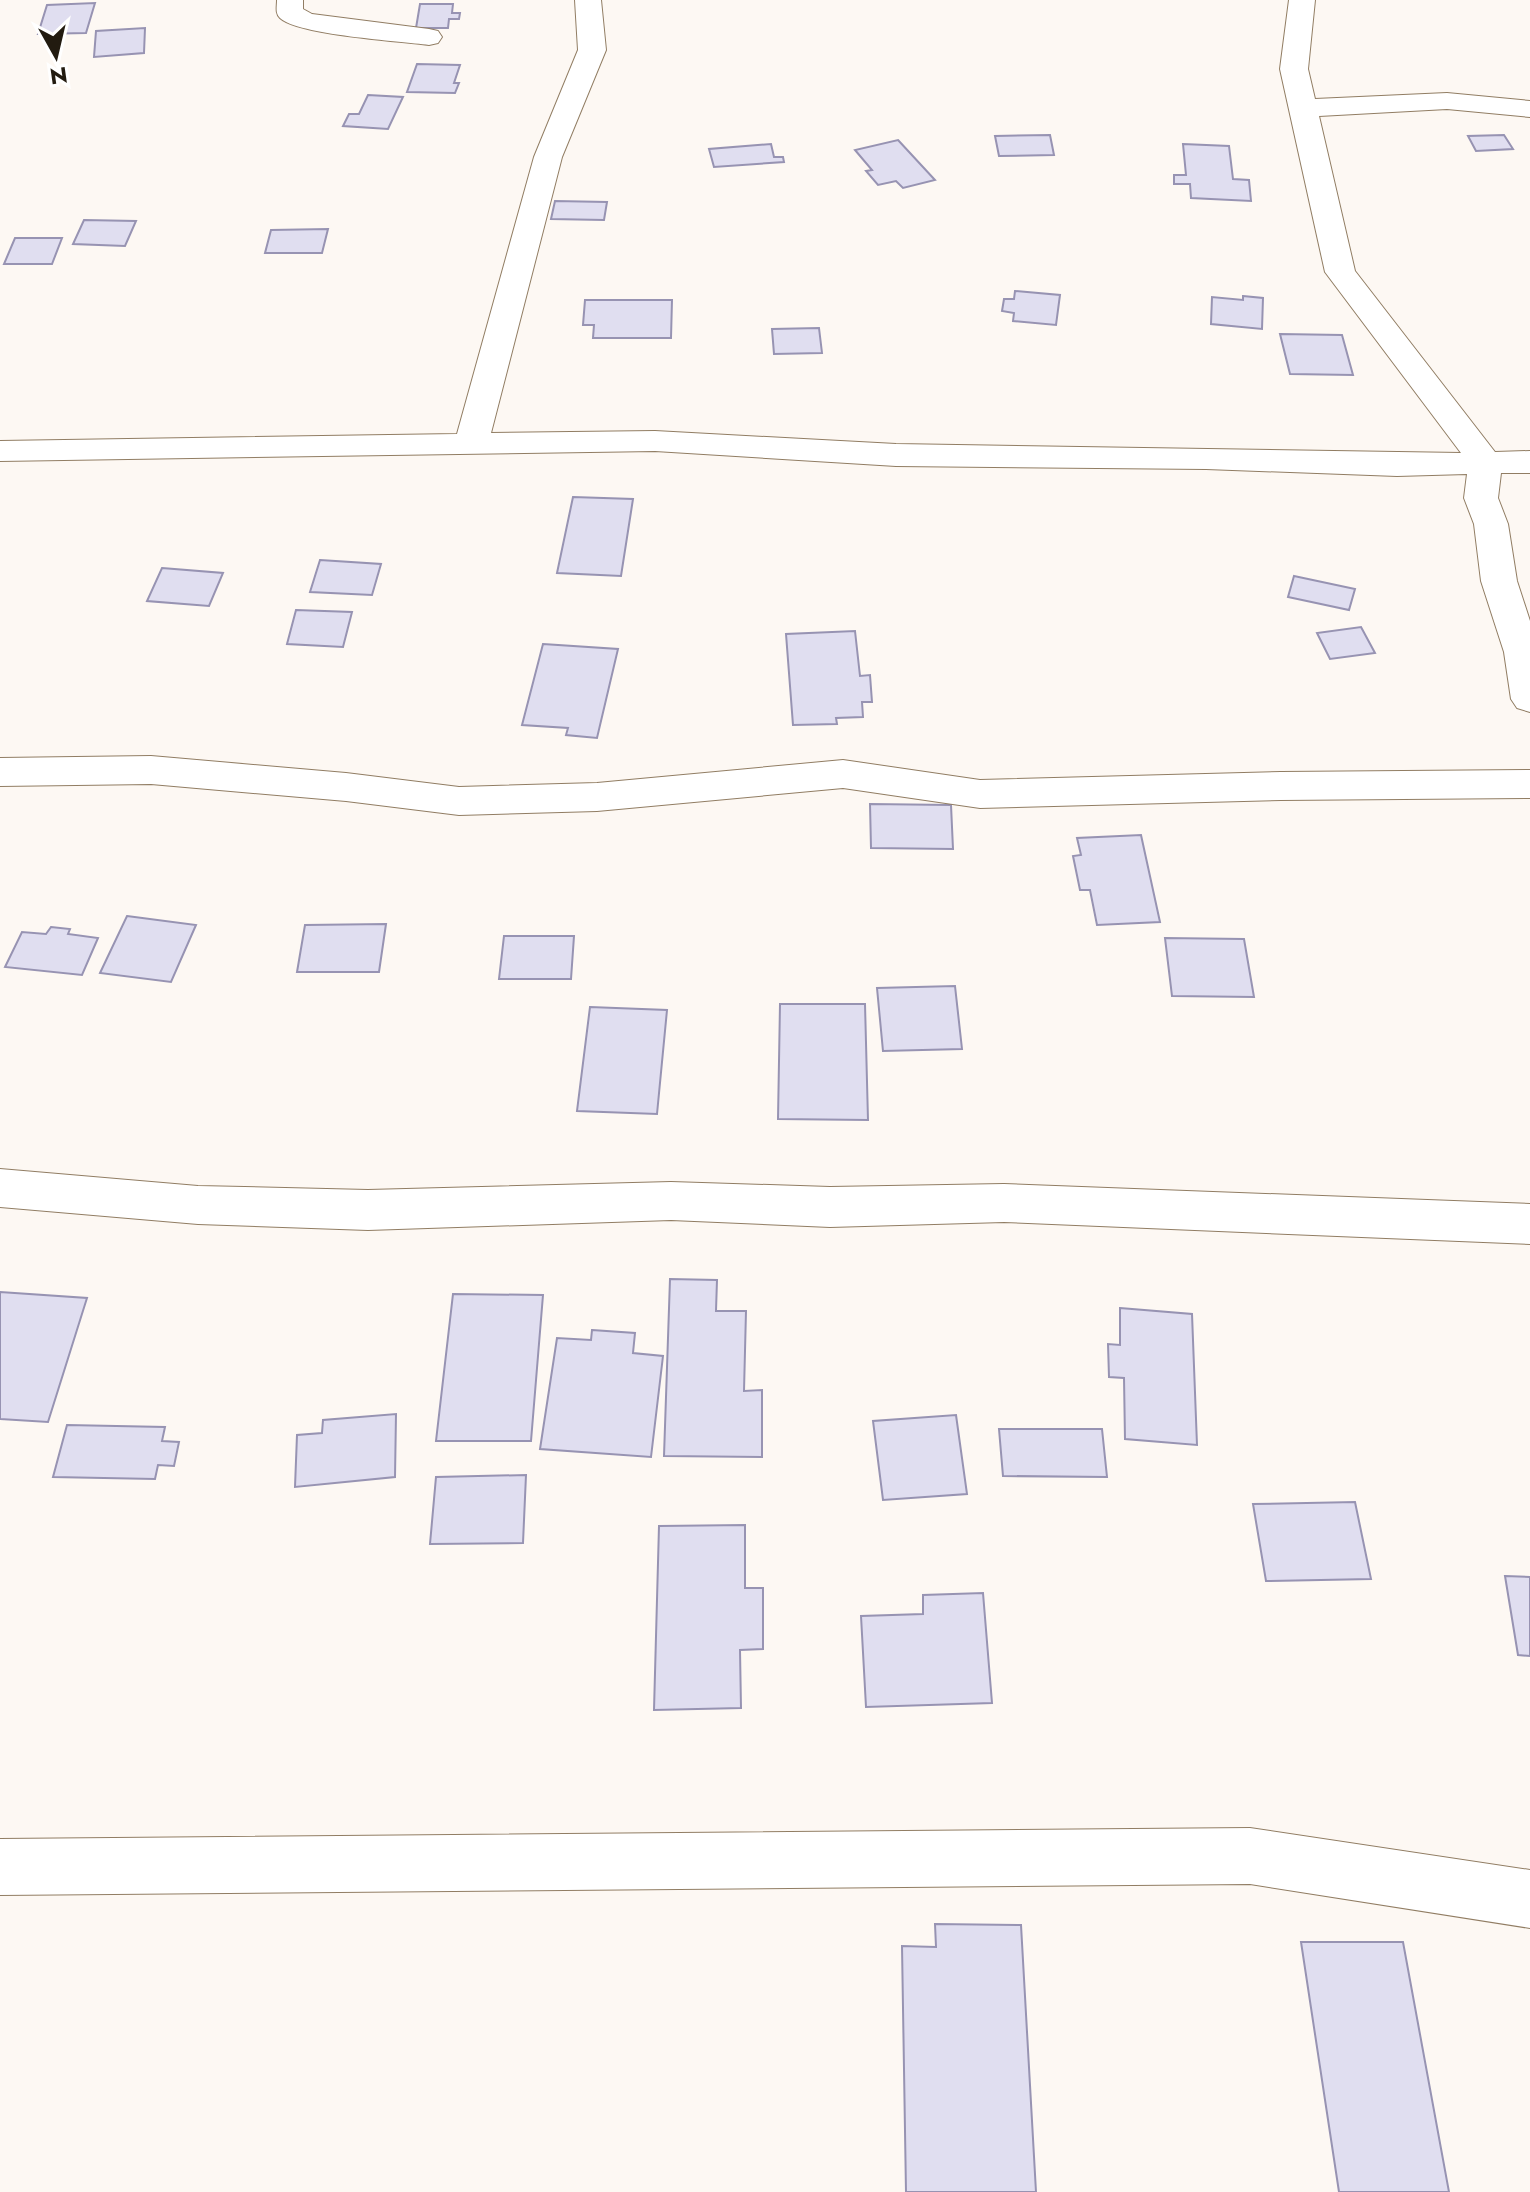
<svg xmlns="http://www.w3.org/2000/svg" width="1530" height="2192" font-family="Jost,sans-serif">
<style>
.building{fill:#e0def0;stroke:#9793b2;stroke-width:2}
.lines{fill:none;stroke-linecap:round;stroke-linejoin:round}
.minor-casing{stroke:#917d63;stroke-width:2}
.minor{fill:#fff;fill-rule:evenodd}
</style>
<rect width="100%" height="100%" fill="#fdf8f3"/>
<g class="building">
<polygon points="95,3 86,33 38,34 47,5"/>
<polygon points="420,4 453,4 452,13 460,13 459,19 449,19 448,28 416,28"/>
<polygon points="145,28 144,53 94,57 96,31"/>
<polygon points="417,64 460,65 454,83 459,83 455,93 407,92"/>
<polygon points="368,95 403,97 388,129 343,126 349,114 359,114"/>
<polygon points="1050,135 1054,155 999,156 995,136"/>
<polygon points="1504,135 1513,149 1476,151 1468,136"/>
<polygon points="898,140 935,180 903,188 896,181 878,185 866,171 872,170 855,150"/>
<polygon points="771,144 774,157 783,157 784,162 714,167 709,149"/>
<polygon points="1183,144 1229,146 1233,179 1249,180 1251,201 1191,198 1190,184 1174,184 1174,175 1186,175"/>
<polygon points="555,201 607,202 604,220 551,219"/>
<polygon points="84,220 136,221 125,246 73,244"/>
<polygon points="328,229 322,253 265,253 271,230"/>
<polygon points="15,238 62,238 52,264 4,264"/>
<polygon points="1015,291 1060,295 1056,325 1013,321 1014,313 1002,311 1004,299 1014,299"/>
<polygon points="1243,296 1263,298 1262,329 1211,324 1212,297 1243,300"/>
<polygon points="585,300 672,300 671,338 593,338 594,325 583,325"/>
<polygon points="819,328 822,353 774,354 772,329"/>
<polygon points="1280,334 1342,335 1353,375 1290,374"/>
<polygon points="573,497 633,499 621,576 557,573"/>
<polygon points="320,560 381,564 372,595 310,592"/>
<polygon points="162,568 223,573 209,606 147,601"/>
<polygon points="1294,576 1355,589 1349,610 1288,597"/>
<polygon points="296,610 352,612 343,647 287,644"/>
<polygon points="1361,627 1375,653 1330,659 1317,633"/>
<polygon points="855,631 860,676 870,675 872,702 862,702 863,717 836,718 837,724 793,725 786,634"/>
<polygon points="543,644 618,649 597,738 566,735 568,728 522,725"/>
<polygon points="870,804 951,805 953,849 871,848"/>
<polygon points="1141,835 1160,922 1097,925 1090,890 1080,890 1073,856 1081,855 1077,838"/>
<polygon points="127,916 196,925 171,982 100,973"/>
<polygon points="386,924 379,972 297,972 305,925"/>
<polygon points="51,927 70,929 68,934 98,938 82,975 5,967 22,932 46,934"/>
<polygon points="504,936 574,936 571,979 499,979"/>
<polygon points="1165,938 1244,939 1254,997 1172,996"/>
<polygon points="955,986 962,1049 883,1051 877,988"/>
<polygon points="780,1004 865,1004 868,1120 778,1119"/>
<polygon points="590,1007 667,1010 657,1114 577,1111"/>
<polygon points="670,1279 717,1280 716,1311 746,1311 744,1391 762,1390 762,1457 664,1456"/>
<polygon points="0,1292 87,1298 48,1422 0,1419"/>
<polygon points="453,1294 543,1295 531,1441 436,1441"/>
<polygon points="1120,1308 1192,1314 1197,1445 1125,1439 1124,1378 1109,1377 1108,1344 1120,1345"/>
<polygon points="592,1330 635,1333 633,1353 663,1356 651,1457 540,1449 557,1338 591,1340"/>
<polygon points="396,1414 395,1477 295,1487 297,1435 322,1433 323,1420"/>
<polygon points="956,1415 967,1494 883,1500 873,1421"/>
<polygon points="67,1425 165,1427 162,1441 179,1442 174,1466 158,1465 155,1479 53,1477"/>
<polygon points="999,1429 1102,1429 1107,1477 1003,1476"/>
<polygon points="526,1475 523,1543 430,1544 436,1477"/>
<polygon points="1355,1502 1371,1579 1266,1581 1253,1504"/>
<polygon points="745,1525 745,1588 763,1588 763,1649 740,1650 741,1708 654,1710 659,1526"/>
<polygon points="1505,1576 1530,1577 1530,1656 1518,1655"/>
<polygon points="983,1593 992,1703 866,1707 861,1616 923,1614 923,1595"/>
<polygon points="935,1924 1021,1925 1036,2192 906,2192 902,1946 936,1947"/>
<polygon points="1301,1942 1403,1942 1449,2192 1339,2192"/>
</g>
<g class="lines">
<g class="minor-casing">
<g id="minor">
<path d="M277,0h26v9l9,5 117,15 9,2 4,6 -4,6 -9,2c-29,-4 -131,-10 -149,-27 -5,-5 -3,-11 -3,-18z"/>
<polygon points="575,0 601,0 606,50 562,157 491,433 655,431 896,444 1461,453 1325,272 1280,69 1289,0 1315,0 1308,69 1315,99 1447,93 1530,101 1530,117 1447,109 1319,116 1355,271 1495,452 1530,451 1530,473 1501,473 1498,498 1508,524 1517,581 1530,621 1530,712 1517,708 1511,699 1504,652 1481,581 1474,524 1464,498 1467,474 1397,476 1206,469 896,466 655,451 0,461 0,441 457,434 534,157 578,50"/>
<polygon points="151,756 346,773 459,787 597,783 843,760 980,780 1281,772 1530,770 1530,798 1281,800 980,808 843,788 597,811 459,815 346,801 151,784 0,786 0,758"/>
<polygon points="0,1169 198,1186 368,1190 671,1182 830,1187 1004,1184 1530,1204 1530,1244 1004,1222 830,1227 671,1220 368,1230 198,1224 0,1207"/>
<polygon points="1250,1828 1530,1870 1530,1928 1250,1884 0,1895 0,1839"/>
</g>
</g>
<use href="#minor" class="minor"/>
</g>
<g transform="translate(56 56) rotate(172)" stroke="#ffffff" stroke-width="6" paint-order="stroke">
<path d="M0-6L14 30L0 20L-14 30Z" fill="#221b10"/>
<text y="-12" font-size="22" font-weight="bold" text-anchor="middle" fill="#221b10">N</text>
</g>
</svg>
